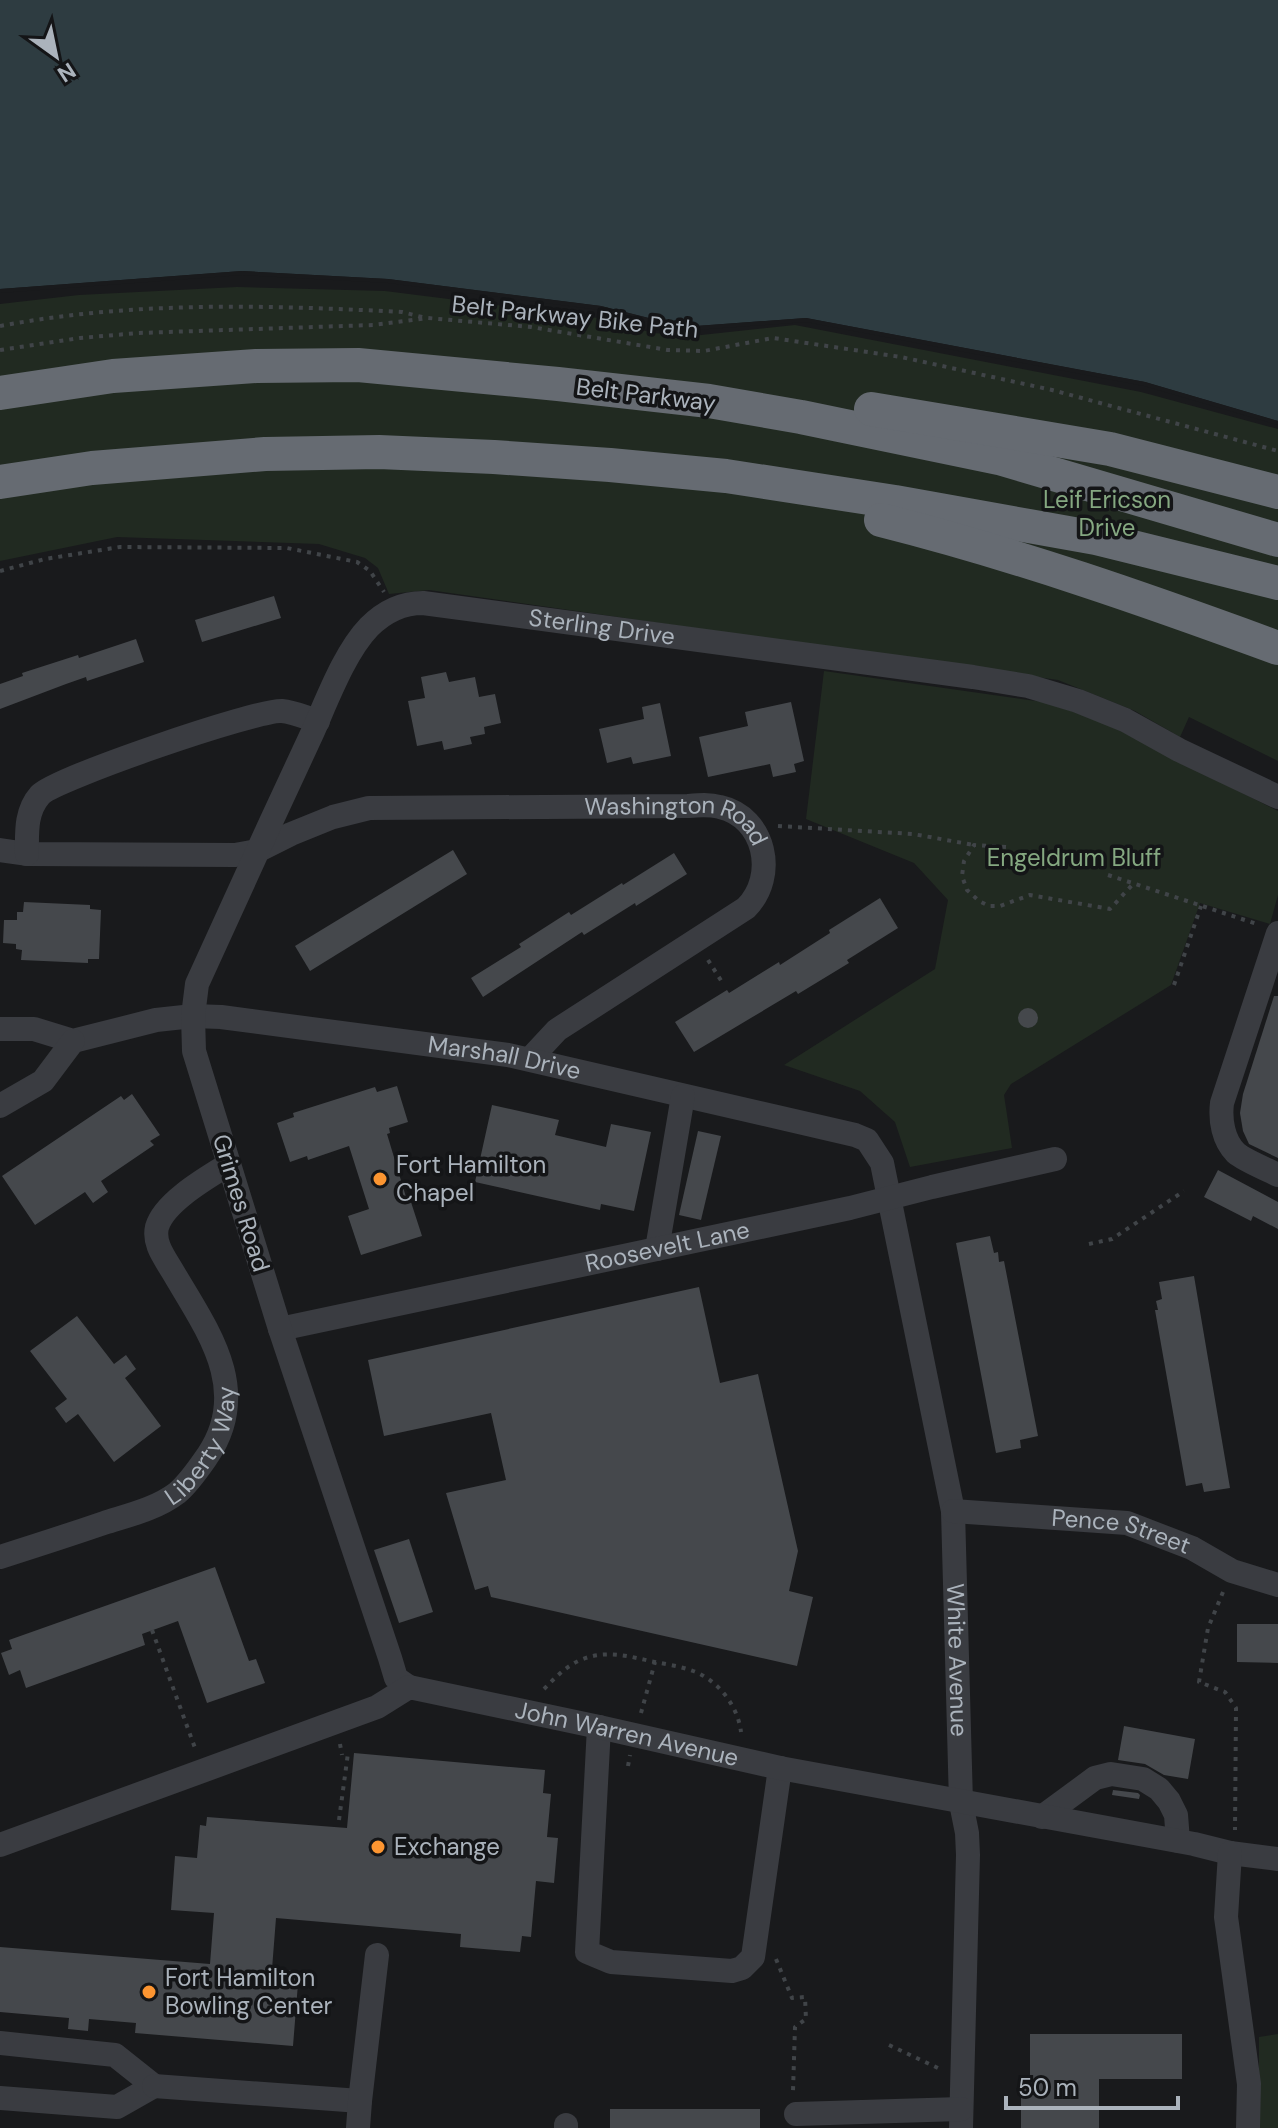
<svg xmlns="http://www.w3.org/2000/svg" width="1278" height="2128" font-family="'DM Sans',sans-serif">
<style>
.green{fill:#212a21}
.water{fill:#2e3c41}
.pier{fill:#191a1c}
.building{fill:#45484c}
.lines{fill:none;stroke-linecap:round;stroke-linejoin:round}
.path{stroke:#404448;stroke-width:4;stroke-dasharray:4 6;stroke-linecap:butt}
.minor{stroke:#3a3c41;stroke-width:24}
.highway{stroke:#666b72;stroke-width:34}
.poi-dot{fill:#fc9531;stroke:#141517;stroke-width:3}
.labels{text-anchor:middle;stroke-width:7;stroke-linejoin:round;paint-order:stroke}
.street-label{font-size:24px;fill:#abb3bc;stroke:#141517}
.park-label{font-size:24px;fill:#85a881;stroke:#141517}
.poi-label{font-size:24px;fill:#abb3bc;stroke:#141517;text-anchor:start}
</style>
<rect width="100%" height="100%" fill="#191a1c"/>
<g class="green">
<polygon points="237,287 385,291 598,318 653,333 692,336 795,325 1141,392 1278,429 1278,761 1189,717 1180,737 1135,711 1058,680 429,590 389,594 378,568 365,558 319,544 117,537 0,561 0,304 79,295"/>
<polygon points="824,671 1043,702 1099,720 1278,811 1278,895 1270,924 1200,903 1171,985 1011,1084 1004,1095 1012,1148 910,1167 895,1122 860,1091 784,1065 935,969 948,900 914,863 806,819"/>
<polygon points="1278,2034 1278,2128 1259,2128 1259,2037"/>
</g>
<polygon class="water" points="0,0 1278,0 1278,421 1145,382 806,318 696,326 657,320 601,306 388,279 242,271 0,289"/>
<polygon class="pier" points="242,271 388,279 601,306 656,320 696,326 806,318 1145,382 1278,421 1278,425 1144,386 806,322 695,330 656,324 600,310 388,283 242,275 0,293 0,289"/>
<g class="building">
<polygon points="274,596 281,618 202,642 195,620"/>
<polygon points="136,639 144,662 87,681 86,677 66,684 0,709 0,684 23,676 22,673 78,655 79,658"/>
<polygon points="446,672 449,682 475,677 479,697 495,694 501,723 484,727 485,734 470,737 472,744 444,750 442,741 417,746 408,701 425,698 421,677"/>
<polygon points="791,702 804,761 794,764 796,772 773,777 770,764 708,777 699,737 748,726 745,712"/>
<polygon points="660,703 671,756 633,764 631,757 607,763 599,729 644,719 642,707"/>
<polygon points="453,850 467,874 310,971 295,946"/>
<polygon points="674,853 687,874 636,906 635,903 584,935 582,932 483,997 471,978 521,947 519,944 569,912 571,915 622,883 623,885"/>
<polygon points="880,898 898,928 847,960 849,963 798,994 796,991 694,1052 675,1022 727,990 729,993 779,962 780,965 830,933 829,930"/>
<polygon points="24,902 90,905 90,909 101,910 99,959 88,959 88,963 21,960 22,950 16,949 16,944 3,943 4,920 17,920 17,912 23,912"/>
<polygon points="1274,996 1278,996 1278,1158 1249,1144 1243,1131 1240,1113 1243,1094"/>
<circle cx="1028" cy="1018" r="10"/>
<polygon points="397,1086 408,1122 389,1128 390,1133 387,1134 406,1197 409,1196 422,1236 361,1255 348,1216 369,1209 349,1146 308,1160 307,1156 290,1162 277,1123 294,1117 293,1113 375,1087 377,1092"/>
<polygon points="132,1094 160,1135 150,1141 154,1145 101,1181 108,1192 93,1203 85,1192 35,1225 2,1176 121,1096 124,1100"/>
<polygon points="492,1105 559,1120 555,1135 606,1147 611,1124 651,1132 634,1211 601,1204 600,1210 475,1182"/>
<polygon points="698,1131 721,1136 701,1220 679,1215"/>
<polygon points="1218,1170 1278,1202 1278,1229 1253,1216 1251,1221 1204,1197"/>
<polygon points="990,1236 994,1253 998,1252 999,1262 1004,1261 1038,1436 1020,1440 1021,1448 996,1453 956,1243"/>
<polygon points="1194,1276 1230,1488 1204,1492 1202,1483 1186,1486 1155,1310 1158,1310 1156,1301 1162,1299 1159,1282"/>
<polygon points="699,1287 720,1383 758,1374 798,1551 789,1591 813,1597 797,1666 491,1597 488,1586 475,1590 446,1493 506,1480 491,1413 384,1436 368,1360"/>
<polygon points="77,1316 114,1364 126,1355 136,1369 125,1378 161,1426 114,1462 78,1414 66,1423 55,1408 67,1399 30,1351"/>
<polygon points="409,1539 433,1612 399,1623 374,1550"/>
<polygon points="215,1567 249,1661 256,1659 265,1683 207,1703 178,1621 142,1634 145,1645 26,1688 20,1670 9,1675 1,1653 12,1649 9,1640"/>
<polygon points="1237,1624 1278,1624 1278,1663 1237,1662"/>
<polygon points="1124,1726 1195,1739 1188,1779 1164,1775 1145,1764 1118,1760"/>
<polygon points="354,1753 545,1770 543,1793 551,1794 547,1837 558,1838 554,1883 536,1881 531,1937 522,1936 520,1952 460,1947 461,1934 276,1918 272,1969 299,1971 293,2046 135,2033 136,2023 89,2019 88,2031 68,2029 69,2018 0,2012 0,1947 210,1964 214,1913 171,1910 175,1856 197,1858 200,1825 206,1826 207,1817 347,1828"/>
<polygon points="1113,1790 1138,1793 1140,1795 1139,1799 1112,1795"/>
<polygon points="1030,2034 1182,2034 1182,2079 1099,2079 1099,2128 1021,2128 1021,2076 1030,2076"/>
<rect x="610" y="2109" width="150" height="19"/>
</g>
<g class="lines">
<g class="path">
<path d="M0,326c133,-25 267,-21 402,-14l24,6"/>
<polyline points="0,350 80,338 138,333 373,325 428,318 531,327 668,350 704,351 773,338 901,357 1052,390 1278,451"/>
<polyline points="0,571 45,559 120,547 287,548 357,562 370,571 384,592"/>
<polyline points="778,826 913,834 974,845"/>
<polyline points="1006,847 974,845 964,861 962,876 967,890 979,901 989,906 1000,906 1030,895 1110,909 1133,884"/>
<polyline points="1108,875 1257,924"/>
<polyline points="708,960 722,982"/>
<polyline points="1174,985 1201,906"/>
<polyline points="1089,1244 1112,1239 1184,1191"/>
<polyline points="1223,1592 1208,1628 1199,1682 1225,1692 1236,1708 1235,1830"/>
<polyline points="152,1630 195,1748"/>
<path d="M544,1689c12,-12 23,-24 39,-30 23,-9 45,-3 67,2 14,3 30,5 43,10 25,9 45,35 48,61"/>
<polyline points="641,1713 655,1662"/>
<polyline points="340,1744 342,1755"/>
<polyline points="628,1766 630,1755"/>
<polyline points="339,1820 348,1753"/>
<polyline points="776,1959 792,1998 805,1997 806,2019 795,2027 793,2091"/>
<polyline points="889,2045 940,2069"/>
</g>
<g class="minor">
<path id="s1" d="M0,850l27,4 208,1 22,-4 34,-17 42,-17 36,-9 319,-2c11,-1 21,-2 32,1 45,10 58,69 26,101l-189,122 -27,29"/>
<path d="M27,854c0,-20 -2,-42 13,-59 14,-16 218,-86 242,-84 12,1 25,7 36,10"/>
<path d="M1278,933l-56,170c-2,17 1,37 14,50 8,7 32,17 42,22"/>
<path id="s2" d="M0,1029h34l39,12 83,-21 37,-4 28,1 287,38 347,80 12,5 15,23 71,348 8,292 6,30 1,22 -7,273"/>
<polyline points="0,1106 43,1081 73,1041"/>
<polyline points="657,1249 683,1096"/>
<path id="s3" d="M280,1329l570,-121 82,-21 123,-28"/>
<path id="s4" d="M953,1511l174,12 65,25 40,23 46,14"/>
<path id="s5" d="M0,1557c35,-11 69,-22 104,-34 25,-8 52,-14 73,-30 12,-10 22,-25 31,-38 44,-66 -1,-125 -35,-183 -8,-14 -20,-28 -16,-45 7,-25 51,-50 72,-63"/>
<path id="s6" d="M409,1687l-13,-9 -6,-20 -110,-329 -86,-278 -1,-35 4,-32c37,-81 74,-163 112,-244 16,-34 34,-86 60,-113 15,-15 32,-24 54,-24l550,74 55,9 50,15 47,19 54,30 99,47"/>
<polyline points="599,1727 587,1952 611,1962 732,1971 742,1968 753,1957 780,1768"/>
<polyline points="1042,1817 1095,1778 1111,1774 1143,1779 1159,1789 1169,1801 1176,1815 1178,1841"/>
<path id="s7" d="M0,1845l377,-138 32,-20 190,40 181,41 414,76 36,9 48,6"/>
<polyline points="1230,1853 1226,1917 1249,2084 1248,2128"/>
<polyline points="0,2043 115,2055 154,2086 117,2107 0,2098"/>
<polyline points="154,2086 360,2101"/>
<polyline points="796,2114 961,2109"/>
<polyline points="358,2128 360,2101 377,1955"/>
<polyline points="566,2128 566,2125"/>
</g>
<g class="highway">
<polyline points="0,393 113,376 256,366 358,365 558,384 709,401 801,417 999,458 1278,540"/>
<polyline points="871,409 1110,449 1278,492"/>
<polyline points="0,482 92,468 265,454 379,452 494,457 610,465 726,476 895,502 1096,538 1278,583"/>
<path d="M881,520c135,34 266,80 397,128"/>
</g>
</g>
<g class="poi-dot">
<circle cx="380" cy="1179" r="8"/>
<circle cx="378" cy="1847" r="8"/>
<circle cx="149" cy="1992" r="8"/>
</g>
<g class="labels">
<g class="street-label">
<text transform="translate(575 317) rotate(6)" y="8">Belt Parkway Bike Path</text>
<text transform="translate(646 395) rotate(7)" y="8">Belt Parkway</text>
<text dy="8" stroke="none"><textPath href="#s6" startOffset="1380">Sterling Drive</textPath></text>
<text dy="8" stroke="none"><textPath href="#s1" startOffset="690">Washington Road</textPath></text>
<text dy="8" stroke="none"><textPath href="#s2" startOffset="512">Marshall Drive</textPath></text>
<text transform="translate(241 1203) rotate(73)" y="8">Grimes Road</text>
<text dy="8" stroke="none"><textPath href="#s3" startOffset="396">Roosevelt Lane</textPath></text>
<text dy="8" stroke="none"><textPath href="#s5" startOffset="244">Liberty Way</textPath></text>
<text dy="8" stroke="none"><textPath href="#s4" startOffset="170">Pence Street</textPath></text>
<text dy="8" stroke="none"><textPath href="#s2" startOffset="1416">White Avenue</textPath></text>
<text dy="8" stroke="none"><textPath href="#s7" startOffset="662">John Warren Avenue</textPath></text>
</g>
<g class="park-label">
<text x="1107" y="508">Leif Ericson<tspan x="1107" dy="28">Drive</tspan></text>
<text x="1074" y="866">Engeldrum Bluff</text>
</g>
<g class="poi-label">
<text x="396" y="1173">Fort Hamilton<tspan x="396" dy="28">Chapel</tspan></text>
<text x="394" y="1855">Exchange</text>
<text x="165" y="1986">Fort Hamilton<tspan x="165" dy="28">Bowling Center</tspan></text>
</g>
</g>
<g transform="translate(56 56) rotate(147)" stroke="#141517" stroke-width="6" paint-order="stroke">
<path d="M0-6L14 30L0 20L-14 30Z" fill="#abb3bc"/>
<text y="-12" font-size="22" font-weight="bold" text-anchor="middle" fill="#abb3bc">N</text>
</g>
<path d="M1006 2096v12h172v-12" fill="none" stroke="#abb3bc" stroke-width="4"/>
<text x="1018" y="2096" font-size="24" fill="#abb3bc" stroke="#141517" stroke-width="6" paint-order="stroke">50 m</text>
</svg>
